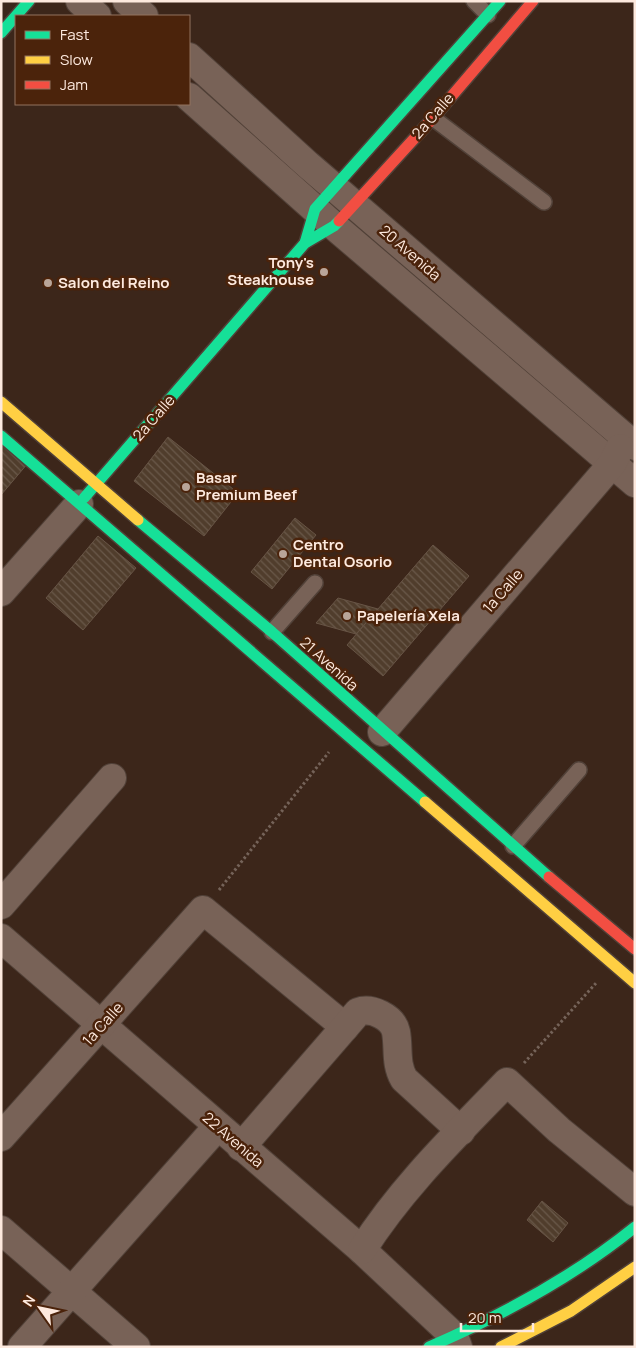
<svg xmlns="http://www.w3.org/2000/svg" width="636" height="1348" font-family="Manrope,sans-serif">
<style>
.building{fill:url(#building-back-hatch);stroke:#675445}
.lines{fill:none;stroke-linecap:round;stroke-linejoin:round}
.lane-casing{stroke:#514138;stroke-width:18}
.street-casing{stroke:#514138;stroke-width:30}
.fast-casing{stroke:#514138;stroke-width:14}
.slow-casing{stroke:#514138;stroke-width:14}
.jam-casing{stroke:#514138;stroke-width:14}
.path{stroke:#756359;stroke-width:3;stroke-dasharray:2.5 2.5;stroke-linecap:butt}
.lane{stroke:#786257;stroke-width:15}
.street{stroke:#786257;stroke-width:28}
.fast{stroke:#16e098;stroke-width:11}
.slow{stroke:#ffcf43;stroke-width:11}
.jam{stroke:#f24e42;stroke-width:11}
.poi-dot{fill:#b9a599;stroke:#4b230b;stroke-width:2}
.labels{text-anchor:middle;stroke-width:5;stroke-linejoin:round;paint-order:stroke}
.street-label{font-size:15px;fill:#fde9de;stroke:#4b230b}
.poi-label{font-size:15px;font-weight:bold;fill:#fde9de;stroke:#4b230b;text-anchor:start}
</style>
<defs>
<pattern id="building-back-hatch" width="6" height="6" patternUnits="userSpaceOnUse" patternTransform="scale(1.25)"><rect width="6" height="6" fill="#503d2c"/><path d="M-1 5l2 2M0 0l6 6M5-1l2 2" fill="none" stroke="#6a594a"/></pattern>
</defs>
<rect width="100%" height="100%" fill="#3c261a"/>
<g class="building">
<polygon points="168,437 238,493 204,536 134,481"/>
<polygon points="1,441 28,463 1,495"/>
<polygon points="295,518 316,535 272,589 251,572"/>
<polygon points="98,536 136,568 83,630 46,598"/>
<polygon points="433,545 469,576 383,676 347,645"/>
<polygon points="338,598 378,609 356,634 316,623"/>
<polygon points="542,1201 568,1223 553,1242 527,1220"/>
</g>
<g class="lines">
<g class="lane-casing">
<g id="lane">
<polyline points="474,1 488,15"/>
<polyline points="433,118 544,202"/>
<polyline points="272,632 315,583"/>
<polyline points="513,846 579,770"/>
</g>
</g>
<g class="street-casing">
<g id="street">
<polyline points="80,1 97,16"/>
<polyline points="127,1 144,16"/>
<polyline points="189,57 308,165 635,446"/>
<polyline points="189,97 334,226 635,483"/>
<polyline points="1,592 79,504"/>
<polyline points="382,732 612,464 620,448"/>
<polyline points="1,905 112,778"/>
<polyline points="1,938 362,1250 454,1336 458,1347"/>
<polyline points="1,1137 203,910 345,1027"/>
<path d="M241,1147l117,-135c13,-5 35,5 38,20 3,17 -1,31 8,47l57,52"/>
<polyline points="1,1230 136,1347"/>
<path d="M362,1250c40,-63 93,-114 145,-168l52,48 76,62"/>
<polyline points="22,1347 218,1126"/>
</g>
</g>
<g class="fast-casing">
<g id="fast">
<polyline points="1,33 29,1"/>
<polyline points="305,243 315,209 500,1"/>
<polyline points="1,436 425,802"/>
<polyline points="84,498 305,243 334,226 339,221"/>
<polyline points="138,520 272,632 549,877"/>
<path d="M429,1347c74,-32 143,-69 206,-120"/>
</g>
</g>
<g class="slow-casing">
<g id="slow">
<polyline points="1,402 138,520"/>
<polyline points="425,802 635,983"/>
<polyline points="501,1347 571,1311 635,1267"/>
</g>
</g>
<g class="jam-casing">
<g id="jam">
<polyline points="339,221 433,118 533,1"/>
<polyline points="549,877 635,949"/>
</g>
</g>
<g class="path">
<polyline points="219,890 329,752"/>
<polyline points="524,1063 597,982"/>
</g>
<use href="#lane" class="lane"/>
<use href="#street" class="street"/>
<use href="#fast" class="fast"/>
<use href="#slow" class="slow"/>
<use href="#jam" class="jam"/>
</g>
<g class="poi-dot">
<circle cx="324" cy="272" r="5"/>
<circle cx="48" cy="283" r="5"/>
<circle cx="186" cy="487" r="5"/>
<circle cx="283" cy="554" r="5"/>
<circle cx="347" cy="616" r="5"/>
</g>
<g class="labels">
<g class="street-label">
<text transform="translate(433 116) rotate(-49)" y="5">2a Calle</text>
<text transform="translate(410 253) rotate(41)" y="5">20 Avenida</text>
<text transform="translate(154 418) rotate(-49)" y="5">2a Calle</text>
<text transform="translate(503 591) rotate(-49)" y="5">1a Calle</text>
<text transform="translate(329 664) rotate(42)" y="5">21 Avenida</text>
<text transform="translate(103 1024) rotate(-48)" y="5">1a Calle</text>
<text transform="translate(233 1140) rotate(41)" y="5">22 Avenida</text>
</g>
<g class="poi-label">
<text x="314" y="268" text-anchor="end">Tony's<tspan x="314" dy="17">Steakhouse</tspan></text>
<text x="58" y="288">Salon del Reino</text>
<text x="196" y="483">Basar<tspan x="196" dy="17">Premium Beef</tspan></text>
<text x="293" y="550">Centro<tspan x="293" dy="17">Dental Osorio</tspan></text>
<text x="357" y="621">Papelería Xela</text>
</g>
</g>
<rect width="636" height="1348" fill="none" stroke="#fde9de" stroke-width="5"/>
<rect x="15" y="15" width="175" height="90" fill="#4b230b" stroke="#92725f"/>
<rect x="25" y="31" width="25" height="8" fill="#16e098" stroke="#92725f"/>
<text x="60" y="40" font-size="15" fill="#fde9de">Fast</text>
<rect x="25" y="56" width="25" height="8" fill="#ffcf43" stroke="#92725f"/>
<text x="60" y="65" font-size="15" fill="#fde9de">Slow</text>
<rect x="25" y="81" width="25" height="8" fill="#f24e42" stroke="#92725f"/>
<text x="60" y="90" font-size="15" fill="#fde9de">Jam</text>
<g transform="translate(40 1308) rotate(303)" stroke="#4b230b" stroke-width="4" paint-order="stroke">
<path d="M0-4L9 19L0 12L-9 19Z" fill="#fde9de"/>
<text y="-8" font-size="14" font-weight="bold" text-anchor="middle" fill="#fde9de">N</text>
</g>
<path d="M461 1323v8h72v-8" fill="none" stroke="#fde9de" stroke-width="2.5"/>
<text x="468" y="1323" font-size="15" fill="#fde9de" stroke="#4b230b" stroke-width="4" paint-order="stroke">20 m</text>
</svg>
